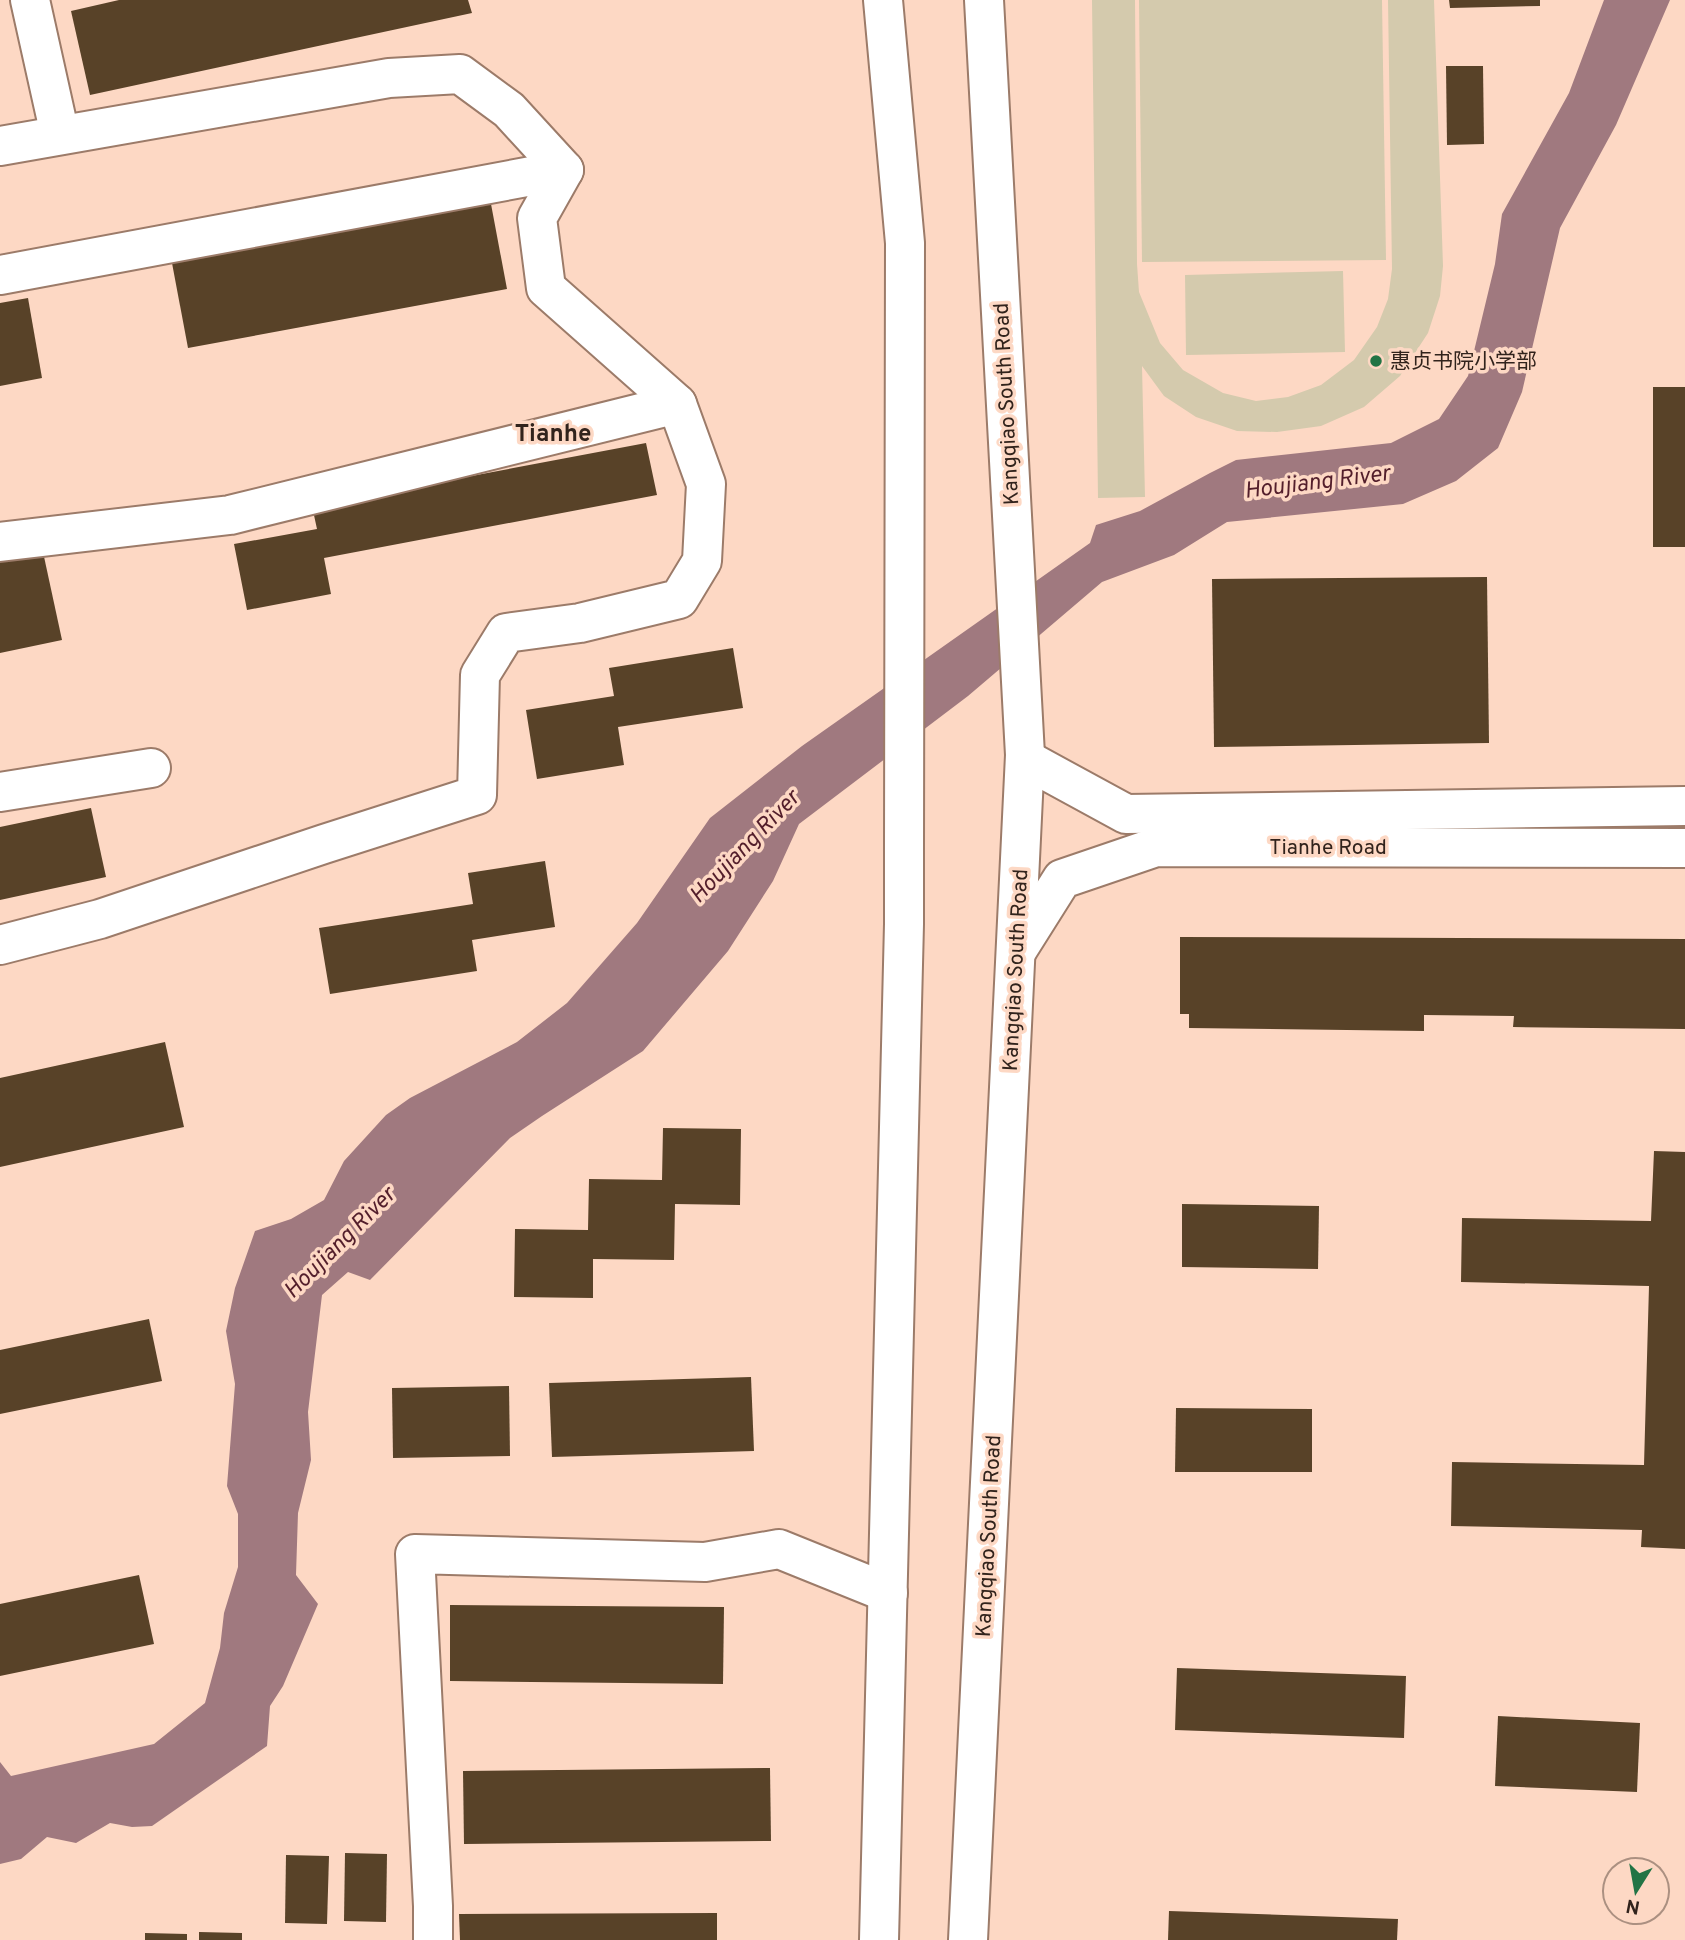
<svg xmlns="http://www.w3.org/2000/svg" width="1685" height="1940" font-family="Overpass,'Noto Sans SC',sans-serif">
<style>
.green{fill:#d4caad}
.water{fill:#a0797f}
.building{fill:#584228}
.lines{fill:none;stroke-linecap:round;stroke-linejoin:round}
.minor-casing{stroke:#9c7b69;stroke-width:42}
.major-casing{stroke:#9c7b69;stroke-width:42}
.minor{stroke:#fff;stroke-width:38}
.major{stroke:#fff;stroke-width:38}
.poi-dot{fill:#227445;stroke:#fdd8c4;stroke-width:2.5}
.labels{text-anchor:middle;stroke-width:7;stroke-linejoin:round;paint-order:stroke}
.poi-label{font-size:21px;fill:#31231c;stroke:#fdd8c4;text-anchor:start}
.street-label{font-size:21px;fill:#31231c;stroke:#fdd8c4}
.water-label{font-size:23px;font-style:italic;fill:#531e2b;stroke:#fdd8c4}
.quarter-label{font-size:24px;font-weight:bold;fill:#31231c;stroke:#fdd8c4}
</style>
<rect width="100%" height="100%" fill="#fdd8c4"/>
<g class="green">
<polygon points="1092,0 1135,0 1137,264 1139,292 1160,343 1183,370 1223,393 1256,401 1288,397 1321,385 1354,360 1377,327 1388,299 1392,269 1388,0 1434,0 1443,266 1440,296 1428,333 1400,376 1364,407 1321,426 1277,432 1237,431 1196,417 1164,396 1142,366 1145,497 1098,498"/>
<polygon points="1139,0 1382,0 1386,260 1142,262"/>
<polygon points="1343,271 1345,352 1186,355 1185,275"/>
</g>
<polygon class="water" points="1604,0 1670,0 1616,125 1560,228 1522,392 1498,448 1456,481 1403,504 1227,522 1174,555 1102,582 968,696 799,824 773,881 728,951 643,1051 542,1116 510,1138 370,1280 348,1272 322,1295 308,1412 311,1460 298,1513 296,1575 318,1604 283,1686 270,1706 267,1746 152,1826 132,1827 110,1823 76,1843 47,1837 21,1859 0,1864 0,1762 11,1776 154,1744 205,1703 220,1648 224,1613 238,1567 238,1514 227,1486 235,1384 226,1331 235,1288 255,1231 291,1219 324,1200 344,1161 386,1115 410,1098 517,1042 567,1003 637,923 710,818 802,746 1090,543 1096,525 1140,511 1210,473 1236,460 1391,443 1439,419 1468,376 1495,264 1502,214 1569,93"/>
<g class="building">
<polygon points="119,0 468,0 472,13 90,95 71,11"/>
<polygon points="1449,0 1540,0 1540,6 1450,8"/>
<polygon points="1446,66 1483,66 1484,144 1447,145"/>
<polygon points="491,204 507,289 188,348 172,263"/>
<polygon points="28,298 42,378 0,386 0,303"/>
<rect x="1653" y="387" width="32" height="160"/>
<polygon points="646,443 657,495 324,558 331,594 247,610 234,544 317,529 312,506"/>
<polygon points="43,552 62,640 0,653 0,561"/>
<polygon points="1487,577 1489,743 1214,747 1212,579"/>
<polygon points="733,648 743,708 618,727 624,765 537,779 526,710 614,696 609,668"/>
<polygon points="91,808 106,877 0,900 0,827"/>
<polygon points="545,861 555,927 472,940 477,971 330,994 319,928 473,904 468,873"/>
<polygon points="1180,937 1685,939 1685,1029 1513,1027 1514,1016 1424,1015 1424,1031 1189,1028 1189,1014 1180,1014"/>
<polygon points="165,1042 184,1127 0,1167 0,1078"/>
<polygon points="663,1128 741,1129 740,1205 675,1204 674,1260 593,1259 593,1298 514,1297 515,1229 588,1230 589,1179 662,1180"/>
<polygon points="1654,1151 1685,1152 1685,1549 1641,1547 1642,1530 1451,1526 1452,1462 1644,1465 1649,1286 1461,1282 1462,1218 1651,1221"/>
<polygon points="1182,1204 1319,1206 1318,1269 1182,1267"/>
<polygon points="149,1319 162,1381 0,1414 0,1350"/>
<polygon points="751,1377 754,1451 552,1457 549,1383"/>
<polygon points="509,1386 510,1456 393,1458 392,1388"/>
<polygon points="1176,1408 1312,1409 1312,1472 1175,1472"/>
<polygon points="139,1575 154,1644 0,1676 0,1604"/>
<polygon points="450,1605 724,1607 723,1684 450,1681"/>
<polygon points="1177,1668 1406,1676 1404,1738 1175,1730"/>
<polygon points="1498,1716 1640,1723 1637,1792 1495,1786"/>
<polygon points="770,1768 771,1841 464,1844 463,1771"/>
<polygon points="345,1853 387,1854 386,1922 344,1921"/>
<polygon points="286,1855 329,1856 327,1924 285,1923"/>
<polygon points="1169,1911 1398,1919 1397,1940 1168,1940"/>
<polygon points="717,1913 717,1940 460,1940 459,1914"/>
<polygon points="199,1932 242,1933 242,1940 199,1940"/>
<polygon points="145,1933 187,1934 187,1940 145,1940"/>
</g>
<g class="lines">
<g class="minor-casing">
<g id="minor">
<polyline points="30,0 60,135"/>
<polyline points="0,146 389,78 460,74 509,110 564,170 537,218 546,288 677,404 706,484 702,561 679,599 580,623 506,633 480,675 477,795 324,844 100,919 0,945"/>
<polyline points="0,275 564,170"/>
<polyline points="0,542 230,515 677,404"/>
<polyline points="1025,759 1126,814 1685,806"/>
<polyline points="0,792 151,768"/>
<polyline points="1016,952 1062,879 1156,847 1685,848"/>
<polyline points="433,1940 433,1906 415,1554 705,1562 779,1549 888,1593"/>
</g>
</g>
<g class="major-casing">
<g id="major">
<polyline points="879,1940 904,924 904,851 905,243 883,0"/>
<polyline points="968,1940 1025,755 984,0"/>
</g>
</g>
<use href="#minor" class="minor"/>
<use href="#major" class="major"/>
</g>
<circle class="poi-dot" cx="1376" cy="361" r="7"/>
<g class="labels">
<g class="poi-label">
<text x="1390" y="368">惠贞书院小学部</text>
</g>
<g class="street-label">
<text transform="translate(1006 404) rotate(-93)" y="7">Kangqiao South Road</text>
<text x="1328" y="854">Tianhe Road</text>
<text transform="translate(1015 970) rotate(-87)" y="7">Kangqiao South Road</text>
<text transform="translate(988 1536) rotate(-87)" y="7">Kangqiao South Road</text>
</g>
<g class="water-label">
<text transform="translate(1317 481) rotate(-7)" y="8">Houjiang River</text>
<text transform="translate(744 846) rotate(-46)" y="8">Houjiang River</text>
<text transform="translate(339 1242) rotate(-45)" y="8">Houjiang River</text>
</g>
<g class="quarter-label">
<text x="553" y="441">Tianhe</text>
</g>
</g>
<g transform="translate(1636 1891) rotate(191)"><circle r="33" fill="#fdd8c4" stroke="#ab9081" stroke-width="2"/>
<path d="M0-5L12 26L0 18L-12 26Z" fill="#227445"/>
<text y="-10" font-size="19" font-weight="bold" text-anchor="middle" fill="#31231c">N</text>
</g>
</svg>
